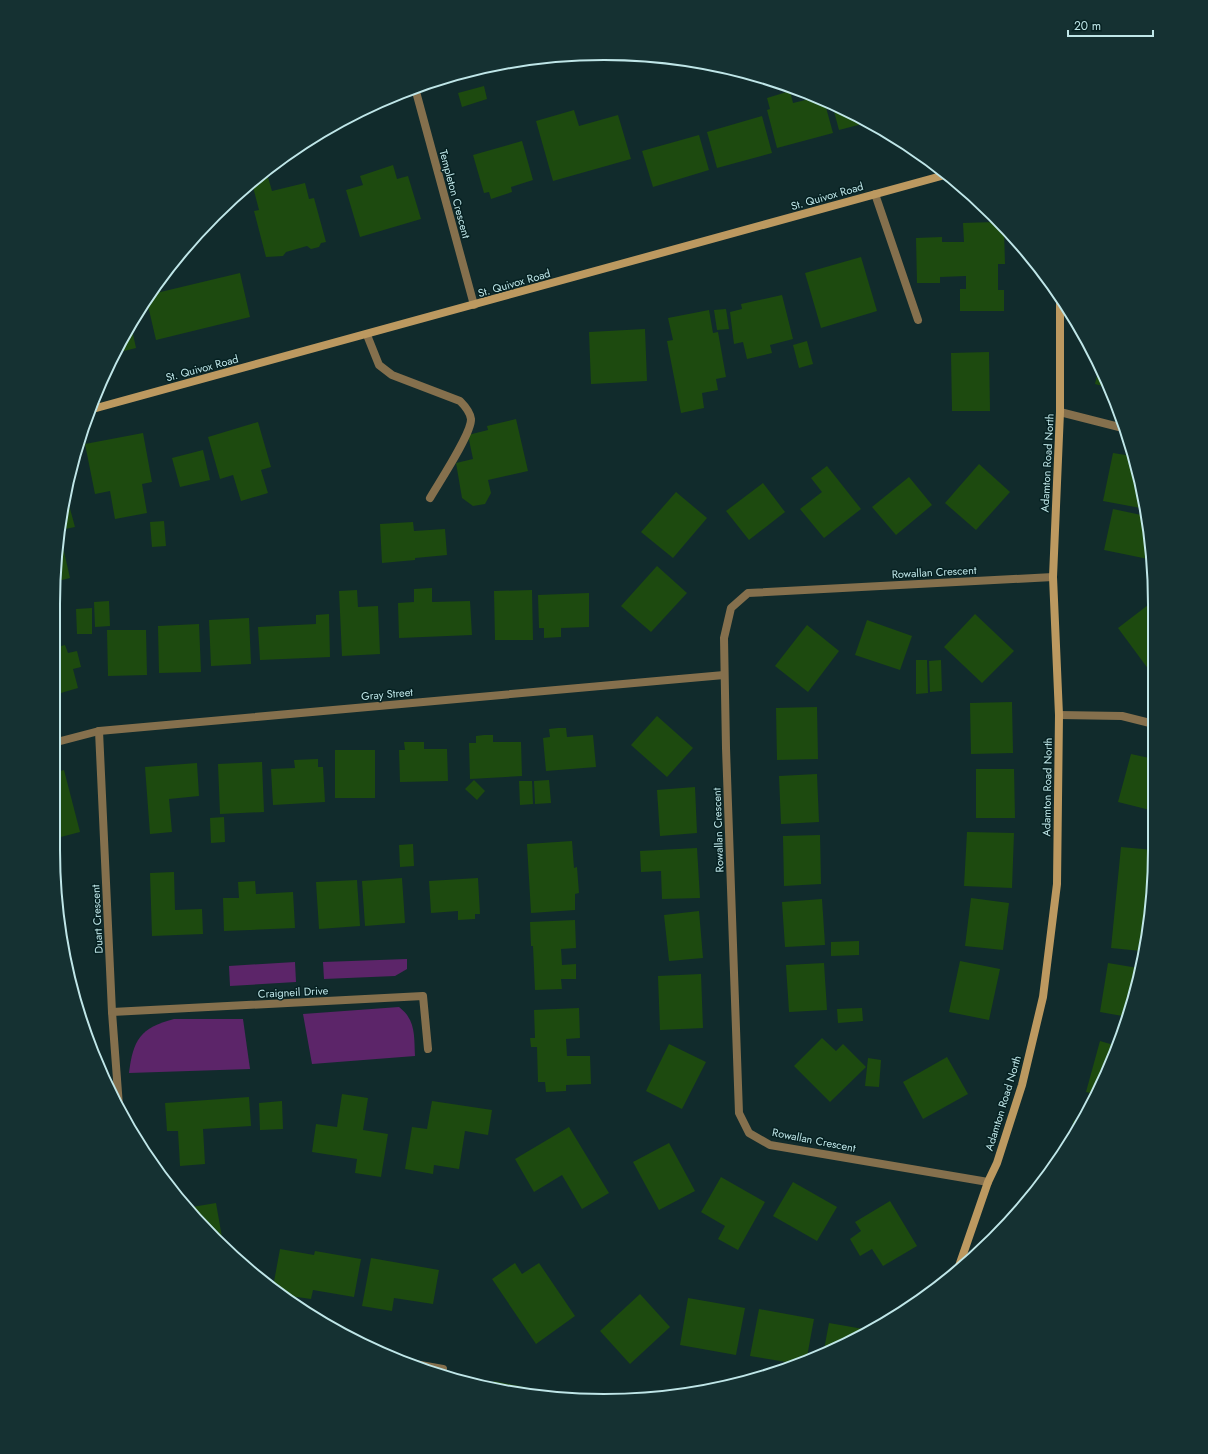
<svg xmlns="http://www.w3.org/2000/svg" width="1208" height="1454" font-family="Jost,sans-serif">
<style>
.green{fill:#5c2569}
.building{fill:#1d4a0f}
.lines{fill:none;stroke-linecap:round;stroke-linejoin:round}
.lane{stroke:#85704d;stroke-width:8}
.street{stroke:#85704d;stroke-width:8}
.secondary{stroke:#bc9960;stroke-width:8}
.labels{text-anchor:middle;stroke-width:3;stroke-linejoin:round;paint-order:stroke}
.street-label{font-size:11px;fill:#bfe6e8;stroke:#062122}
.rim{fill:none;stroke:#bfe6e8;stroke-width:2}
</style>
<rect width="100%" height="100%" fill="#112b2c"/>
<g class="green">
<polygon points="407,959 407,969 395,976 324,979 323,962"/>
<polygon points="295,962 296,982 230,986 229,966"/>
<path d="M399,1007c17,13 15,29 16,49l-103,8 -9,-50z"/>
<path d="M174,1019h69l7,50 -121,4c4,-33 11,-45 45,-54z"/>
</g>
<g class="building">
<polygon points="518,61 519,64 465,78 463,74 496,64"/>
<polygon points="484,86 487,99 462,107 458,93"/>
<polygon points="790,91 793,103 818,97 824,100 833,133 777,148 767,110 770,109 767,98"/>
<polygon points="832,104 866,123 839,130"/>
<polygon points="574,110 579,126 618,115 631,159 553,181 536,121"/>
<polygon points="762,116 772,153 717,168 707,132"/>
<polygon points="699,135 709,170 653,187 642,151"/>
<polygon points="522,141 533,180 511,187 512,192 491,199 489,192 484,193 473,155"/>
<polygon points="393,165 397,179 408,176 421,219 360,237 346,190 363,185 360,176"/>
<polygon points="267,174 272,191 305,183 309,199 314,198 326,242 321,243 319,247 311,249 307,246 286,252 283,256 266,257 254,211 259,210 252,183 261,176"/>
<polygon points="998,220 1006,230 1004,231 1005,264 998,264 998,290 1004,290 1004,311 960,311 960,289 966,289 966,276 940,277 940,283 917,283 916,238 942,237 942,242 964,242 963,223 995,222"/>
<polygon points="861,257 877,311 821,328 805,273"/>
<polygon points="240,273 250,317 156,340 146,297 148,295"/>
<polygon points="782,295 793,339 770,345 772,353 747,359 743,342 734,344 730,312 742,309 741,304"/>
<polygon points="726,309 729,329 717,330 714,310"/>
<polygon points="709,310 713,333 718,332 726,377 716,379 718,390 702,393 704,408 681,413 667,341 673,340 668,318"/>
<polygon points="131,325 136,348 116,353"/>
<polygon points="645,329 647,381 591,384 589,332"/>
<polygon points="807,341 813,364 799,368 793,345"/>
<polygon points="989,352 990,411 952,411 951,353"/>
<polygon points="1099,367 1110,388 1095,384"/>
<polygon points="516,419 528,471 488,480 491,493 485,504 473,506 462,498 456,463 473,459 468,435 488,430 487,426"/>
<polygon points="258,422 271,467 261,470 268,493 241,501 233,475 220,479 208,437"/>
<polygon points="143,433 152,482 142,484 147,513 115,519 110,491 95,494 85,444"/>
<polygon points="203,450 210,480 180,487 172,458"/>
<polygon points="1113,453 1132,456 1144,496 1146,509 1103,501"/>
<polygon points="979,464 1010,492 976,530 945,503"/>
<polygon points="827,466 861,509 824,538 800,509 822,492 811,478"/>
<polygon points="909,477 932,505 896,535 872,507"/>
<polygon points="763,483 785,512 749,540 726,511"/>
<polygon points="676,492 707,518 673,558 641,532"/>
<polygon points="66,494 75,527 60,530"/>
<polygon points="1113,509 1146,516 1150,550 1148,559 1104,550"/>
<polygon points="164,521 166,546 152,547 150,522"/>
<polygon points="413,522 414,531 445,529 447,555 415,558 415,560 382,563 380,524"/>
<polygon points="60,534 70,578 54,582 54,568"/>
<polygon points="657,566 687,593 651,632 621,606"/>
<polygon points="432,588 432,602 470,601 472,635 399,638 398,603 414,602 414,589"/>
<polygon points="357,590 358,607 378,606 380,654 342,656 339,591"/>
<polygon points="532,590 533,640 495,640 494,591"/>
<polygon points="589,593 589,627 561,628 561,637 544,638 544,628 539,628 538,595"/>
<polygon points="109,601 110,626 95,627 94,602"/>
<polygon points="1152,602 1155,605 1155,666 1149,670 1118,628"/>
<polygon points="92,608 92,634 77,634 76,609"/>
<polygon points="329,614 330,657 260,660 258,627 316,624 316,615"/>
<polygon points="975,614 1014,651 982,683 944,647"/>
<polygon points="249,618 251,664 211,666 209,620"/>
<polygon points="867,620 912,636 900,670 855,655"/>
<polygon points="199,624 201,672 159,673 158,626"/>
<polygon points="807,625 839,651 808,692 775,666"/>
<polygon points="107,630 146,630 147,675 108,676"/>
<polygon points="65,645 68,653 77,651 81,667 73,669 78,688 54,695 54,648"/>
<polygon points="916,660 927,660 928,693 916,694"/>
<polygon points="941,660 942,691 930,692 929,661"/>
<polygon points="1012,702 1013,753 971,754 970,703"/>
<polygon points="817,707 818,759 777,760 776,708"/>
<polygon points="657,716 693,748 667,777 631,745"/>
<polygon points="558,728 566,728 567,737 593,735 596,767 546,771 543,738 550,737 549,729"/>
<polygon points="484,735 493,735 493,742 521,742 522,776 470,779 469,743 476,743 476,736"/>
<polygon points="404,742 424,742 424,749 447,749 448,781 400,782 399,750 405,750"/>
<rect x="335" y="750" width="40" height="48"/>
<polygon points="1131,754 1154,759 1154,811 1118,802"/>
<polygon points="318,759 318,767 323,767 325,802 273,805 271,769 295,768 294,760"/>
<polygon points="262,762 264,812 220,814 218,764"/>
<polygon points="197,763 199,796 169,799 172,832 150,834 145,767"/>
<polygon points="976,769 1014,769 1015,818 976,818"/>
<polygon points="64,770 80,832 57,838 53,824 53,773"/>
<polygon points="817,774 819,822 781,824 779,776"/>
<polygon points="474,780 485,791 477,800 465,789"/>
<polygon points="549,780 551,803 535,804 534,781"/>
<polygon points="519,781 532,781 533,804 520,805"/>
<polygon points="695,787 697,833 660,836 657,790"/>
<polygon points="224,817 225,842 211,843 210,818"/>
<polygon points="967,832 1014,833 1012,888 964,886"/>
<polygon points="820,835 821,884 784,886 783,836"/>
<polygon points="572,841 574,868 577,867 579,893 575,894 575,910 531,913 527,844"/>
<polygon points="413,844 414,866 400,867 399,845"/>
<polygon points="1121,847 1154,850 1154,886 1141,951 1111,948"/>
<polygon points="697,848 700,898 662,899 661,871 641,872 640,851"/>
<polygon points="174,872 175,910 202,909 203,934 152,936 150,873"/>
<polygon points="402,878 405,923 365,926 362,881"/>
<polygon points="478,878 480,914 475,914 475,919 458,920 458,911 431,913 429,881"/>
<polygon points="357,880 360,926 319,929 316,882"/>
<polygon points="255,881 256,894 293,892 295,928 224,931 223,898 239,898 238,882"/>
<polygon points="971,898 1009,903 1003,950 965,946"/>
<polygon points="822,899 825,945 785,947 782,902"/>
<polygon points="699,911 703,958 669,961 664,915"/>
<polygon points="575,920 576,948 561,949 562,965 576,964 576,979 561,979 562,989 535,990 533,946 531,946 530,922"/>
<polygon points="859,941 859,955 831,956 831,942"/>
<polygon points="960,961 1000,969 989,1020 949,1012"/>
<polygon points="824,963 827,1010 789,1012 786,965"/>
<polygon points="1108,963 1138,968 1128,1017 1100,1012"/>
<polygon points="701,974 703,1028 660,1030 658,976"/>
<polygon points="579,1008 580,1038 566,1039 567,1056 590,1056 591,1084 566,1085 566,1091 546,1092 545,1082 538,1082 537,1047 531,1047 530,1038 535,1038 534,1010"/>
<polygon points="862,1008 863,1021 838,1023 837,1009"/>
<polygon points="822,1038 836,1051 843,1044 866,1067 830,1102 794,1066"/>
<polygon points="1100,1041 1117,1046 1095,1094 1086,1092"/>
<polygon points="669,1044 706,1062 682,1109 646,1091"/>
<polygon points="947,1057 968,1094 923,1119 903,1082"/>
<polygon points="868,1058 881,1060 879,1087 865,1086"/>
<polygon points="342,1094 368,1098 363,1130 388,1134 381,1177 355,1173 357,1159 312,1152 316,1124 337,1127"/>
<polygon points="249,1097 251,1126 203,1129 205,1164 180,1166 178,1131 167,1131 165,1103"/>
<polygon points="282,1101 283,1129 260,1130 259,1103"/>
<polygon points="432,1101 492,1110 488,1135 465,1131 459,1169 434,1165 433,1174 405,1169 412,1127 427,1129"/>
<polygon points="1074,1120 1082,1123 1066,1147 1065,1147"/>
<polygon points="569,1127 609,1193 582,1209 562,1175 534,1192 515,1159"/>
<polygon points="669,1143 695,1191 659,1210 633,1162"/>
<polygon points="721,1177 765,1202 738,1250 718,1239 725,1226 701,1212"/>
<polygon points="793,1182 837,1207 817,1241 773,1216"/>
<polygon points="890,1201 917,1246 883,1266 872,1249 860,1256 850,1239 861,1231 855,1222"/>
<polygon points="216,1203 223,1243 186,1208"/>
<polygon points="280,1249 314,1255 315,1251 361,1259 354,1297 313,1290 311,1299 283,1295 273,1287"/>
<polygon points="371,1258 439,1270 433,1304 394,1298 392,1311 362,1306"/>
<polygon points="515,1263 522,1274 539,1263 575,1316 536,1344 492,1279"/>
<polygon points="640,1294 670,1327 630,1364 600,1331"/>
<polygon points="688,1298 745,1308 736,1355 680,1345"/>
<polygon points="759,1309 814,1319 806,1362 798,1364 750,1356"/>
<polygon points="829,1323 869,1330 823,1355"/>
<polygon points="494,1381 538,1390 537,1394 493,1385"/>
</g>
<g class="lines">
<g class="lane">
<polyline points="875,194 918,320"/>
<path d="M367,335l12,30 13,10 68,26c5,5 10,11 11,18 1,14 -33,65 -41,79"/>
</g>
<g class="street">
<polyline points="415,88 474,305"/>
<polyline points="1060,412 1123,428"/>
<polyline points="1059,715 1122,716 1154,724"/>
<polyline points="99,731 112,1012 119,1106"/>
<polyline points="53,743 99,731 724,675"/>
<polyline points="112,1012 423,996 428,1049"/>
<polyline points="988,1182 770,1145 749,1133 739,1113 726,748 724,638 731,608 748,593 1053,577"/>
<polyline points="409,1363 443,1369 442,1375"/>
</g>
<g class="secondary">
<polyline points="89,410 945,175"/>
<polyline points="959,1266 988,1182 997,1163 1022,1085 1043,997 1057,884 1059,715 1053,577 1060,412 1060,295"/>
</g>
</g>
<g class="labels">
<g class="street-label">
<text transform="translate(455 194) rotate(75)" y="4">Templeton Crescent</text>
<text transform="translate(827 196) rotate(-16)" y="4">St. Quivox Road</text>
<text transform="translate(514 283) rotate(-16)" y="4">St. Quivox Road</text>
<text transform="translate(202 368) rotate(-15)" y="4">St. Quivox Road</text>
<text transform="translate(1047 463) rotate(-87)" y="4">Adamton Road North</text>
<text transform="translate(934 572) rotate(-3)" y="4">Rowallan Crescent</text>
<text transform="translate(387 694) rotate(-5)" y="4">Gray Street</text>
<text transform="translate(1047 787) rotate(-89)" y="4">Adamton Road North</text>
<text transform="translate(718 830) rotate(-92)" y="4">Rowallan Crescent</text>
<text transform="translate(97 919) rotate(-93)" y="4">Duart Crescent</text>
<text transform="translate(293 992) rotate(-3)" y="4">Craigneil Drive</text>
<text transform="translate(1003 1103) rotate(-73)" y="4">Adamton Road North</text>
<text transform="translate(814 1140) rotate(11)" y="4">Rowallan Crescent</text>
</g>
</g>
<path d="M0 0H1208V1454H0ZM604 60H604A544 544 0 0 1 1148 604V850A544 544 0 0 1 604 1394H604A544 544 0 0 1 60 850V604A544 544 0 0 1 604 60Z" fill="#153132" fill-rule="evenodd"/>
<path class="rim" d="M604 60H604A544 544 0 0 1 1148 604V850A544 544 0 0 1 604 1394H604A544 544 0 0 1 60 850V604A544 544 0 0 1 604 60Z"/>
<path d="M1068 30v6h85v-6" fill="none" stroke="#bfe6e8" stroke-width="2"/>
<text x="1074" y="30" font-size="12" fill="#bfe6e8" stroke="#062122" stroke-width="3" paint-order="stroke">20 m</text>
</svg>
